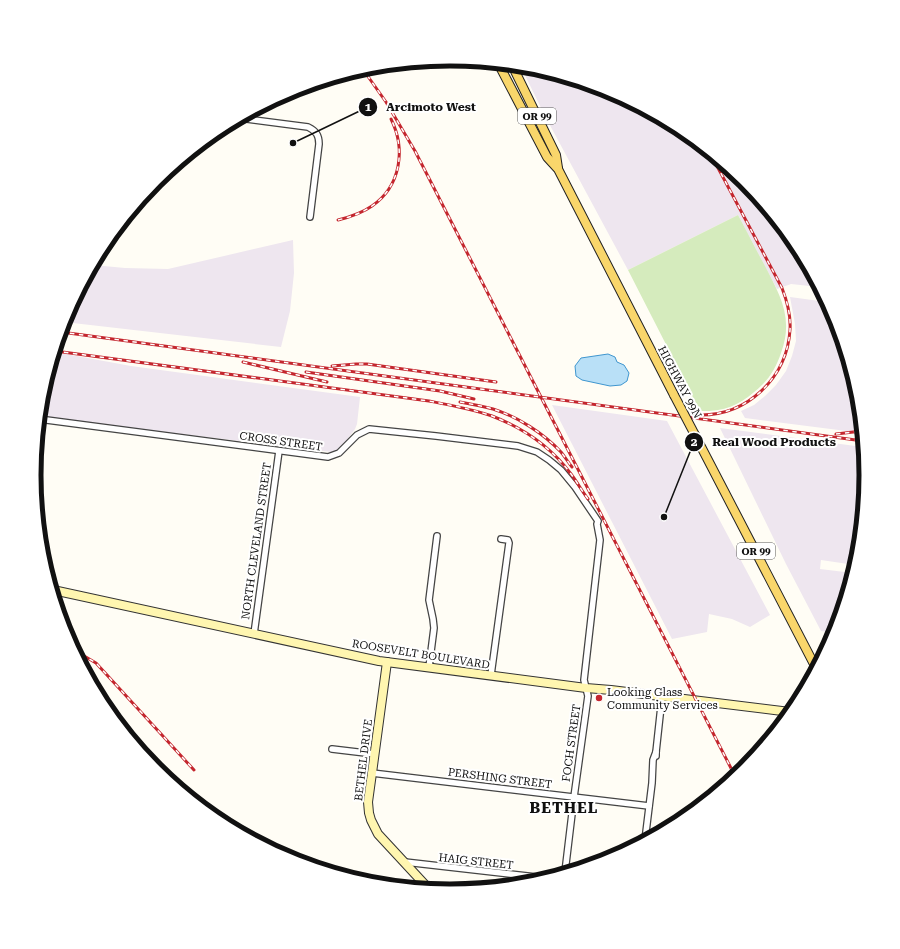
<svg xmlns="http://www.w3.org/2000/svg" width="900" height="949" font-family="'Roboto Serif',serif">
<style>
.industrial{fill:#eee6ef}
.green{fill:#d5ebbd}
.water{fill:#b9e0f7;stroke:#3f96cf}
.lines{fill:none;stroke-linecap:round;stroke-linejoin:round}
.street-casing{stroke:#444;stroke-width:8}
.secondary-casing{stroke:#333;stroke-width:10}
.primary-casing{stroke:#222;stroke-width:10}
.street{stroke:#fff;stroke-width:5.5}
.secondary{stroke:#fff6b0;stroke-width:8}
.primary{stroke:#f9d66b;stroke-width:8}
.rail-casing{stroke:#c4262e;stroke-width:3}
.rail{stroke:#fff;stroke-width:1.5;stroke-dasharray:4.5;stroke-linecap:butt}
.primary-bridge-casing{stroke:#222;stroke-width:10;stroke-linecap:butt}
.primary-bridge{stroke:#f9d66b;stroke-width:8}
.poi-dot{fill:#c4262e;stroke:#fff;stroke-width:1.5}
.labels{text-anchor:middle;stroke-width:4;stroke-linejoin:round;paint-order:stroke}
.shield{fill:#fff;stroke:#585858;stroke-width:1}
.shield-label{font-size:10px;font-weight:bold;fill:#111}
.street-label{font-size:11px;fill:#111;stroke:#fff}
.poi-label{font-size:11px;fill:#111;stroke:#fff;text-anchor:start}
.district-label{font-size:15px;font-weight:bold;letter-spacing:1px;fill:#111;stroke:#fff}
.rim{fill:none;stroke:#111;stroke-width:5}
.leader{fill:none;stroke:#111;stroke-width:1.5}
.callout-dot{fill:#111;stroke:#fff;stroke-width:1.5}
.mark-label{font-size:12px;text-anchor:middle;font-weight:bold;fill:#fff}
.callout-label{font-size:12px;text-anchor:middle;font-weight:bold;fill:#111;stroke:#fff;stroke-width:4;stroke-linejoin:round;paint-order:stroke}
</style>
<rect width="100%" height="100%" fill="#fffdf5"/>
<g class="industrial">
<polygon points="520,65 531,67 609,90 681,129 744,181 796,244 819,287 791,284 777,289 738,215 628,270 545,116"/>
<polygon points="293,240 294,273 290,311 281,347 64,322 66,315 93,265 125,268 168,269"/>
<polygon points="790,297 827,302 834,316 858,394 862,433 745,418 741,411 754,405 765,396 776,385 786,371 792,356 796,341 795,324"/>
<polygon points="55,352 131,366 360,397 357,424 355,429 344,444 337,450 331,452 40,417 42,393"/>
<polygon points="552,405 667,421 770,615 750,627 732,619 709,614 707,632 672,639"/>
<polygon points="720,428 863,447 866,475 858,556 855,565 821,560 820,569 853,573 835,633 821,631 786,564"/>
</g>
<path class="green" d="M738,215c9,16 17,33 26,49 16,31 30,54 17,89 -4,12 -10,23 -18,31 -12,12 -28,24 -45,26 -5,1 -12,1 -18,1l-72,-141z"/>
<polygon class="water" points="608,354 615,357 617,362 624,365 629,373 627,381 621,385 610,386 582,380 576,376 575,366 581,358"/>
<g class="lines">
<g class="street-casing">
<g id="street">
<path d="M239,118l69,9c8,4 11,8 11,17l-9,73"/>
<polyline points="39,419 328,457 339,453 357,435 369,429 436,436 518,446 537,452 549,460 561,470 575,487 598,521 597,524 600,540 584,680 588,696 574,797 565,872"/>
<polyline points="254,634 279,451"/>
<polyline points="429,667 434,628 433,619 429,600 437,536"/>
<polyline points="491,675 509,543 508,540 501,539"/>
<polyline points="332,749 374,754"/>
<polyline points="656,756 656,752 662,697"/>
<polyline points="372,773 649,806"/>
<polyline points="645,840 652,783 653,760 656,752"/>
<polyline points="405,862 545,878"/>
</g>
</g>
<g class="secondary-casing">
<g id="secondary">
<polyline points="53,590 379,661 586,688 611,690 790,712"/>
<polyline points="387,662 372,773 368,802 369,813 371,820 378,834 428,888"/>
</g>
</g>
<g class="primary-casing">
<g id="primary">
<polyline points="498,63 547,157 558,169 674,395"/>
<polyline points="512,65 556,155 558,168"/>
<polyline points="695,435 816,668"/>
</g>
</g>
<use href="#street" class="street"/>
<use href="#secondary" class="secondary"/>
<use href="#primary" class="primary"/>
<g class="rail-casing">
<g id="rail">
<polyline points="362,68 386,102 415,151 735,776"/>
<path d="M338,220c12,-3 24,-7 34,-14 29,-20 34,-57 19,-87"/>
<polyline points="61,332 863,441"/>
<path d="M55,351l374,50c21,4 43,8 63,15 31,12 59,31 79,58 6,8 11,17 17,25"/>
<polyline points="243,362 327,382"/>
<polyline points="332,366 356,364 367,364 496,382"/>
<polyline points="306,372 440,391 474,399"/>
<path d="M460,402c11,2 22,4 33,7 25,8 50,24 68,43 4,5 7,10 11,15"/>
<path d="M699,415c48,1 88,-37 91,-85 1,-14 -3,-29 -8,-42l-73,-137"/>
<polyline points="836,434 862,431"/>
<polyline points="74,650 96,663 194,770"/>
</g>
</g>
<use href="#rail" class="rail"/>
<g class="primary-bridge-casing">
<polyline id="primary-bridge" points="674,395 695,435"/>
</g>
<use href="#primary-bridge" class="primary-bridge"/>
</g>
<circle class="poi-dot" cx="599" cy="698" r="4"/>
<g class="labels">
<g class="shield">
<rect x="518" y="108" width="38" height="16" rx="3"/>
<rect x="737" y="543" width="38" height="16" rx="3"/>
</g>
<g class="shield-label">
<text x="537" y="120">OR 99</text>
<text x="756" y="555">OR 99</text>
</g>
<g class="street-label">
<text transform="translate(680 382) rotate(62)" y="4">HIGHWAY 99N</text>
<text transform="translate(281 441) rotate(8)" y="4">CROSS STREET</text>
<text transform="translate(256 541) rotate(-82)" y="4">NORTH CLEVELAND STREET</text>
<text transform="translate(421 654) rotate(9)" y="4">ROOSEVELT BOULEVARD</text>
<text transform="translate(571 743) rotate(-82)" y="4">FOCH STREET</text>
<text transform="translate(363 760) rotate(-83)" y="4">BETHEL DRIVE</text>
<text transform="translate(500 778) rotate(7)" y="4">PERSHING STREET</text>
<text transform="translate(476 861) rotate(6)" y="4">HAIG STREET</text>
</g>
<g class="poi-label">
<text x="607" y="696">Looking Glass<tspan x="607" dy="13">Community Services</tspan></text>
</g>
<g class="district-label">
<text x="564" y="813">BETHEL</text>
</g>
</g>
<path d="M0 0H900V949H0ZM41 475a409 409 0 1 1 818 0a409 409 0 1 1-818 0Z" fill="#fff" fill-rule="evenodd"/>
<path class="rim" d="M41 475a409 409 0 1 1 818 0a409 409 0 1 1-818 0Z"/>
<path class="leader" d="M293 143L368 107M664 517L694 442"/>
<g class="callout-dot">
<circle cx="293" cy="143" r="4"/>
<circle cx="664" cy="517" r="4"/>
<circle cx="368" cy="107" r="10"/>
<circle cx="694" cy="442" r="10"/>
</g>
<g class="mark-label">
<text x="368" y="111">1</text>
<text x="694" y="446">2</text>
</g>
<g class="callout-label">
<text x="431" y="111">Arcimoto West</text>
<text x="774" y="446">Real Wood Products</text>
</g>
</svg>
